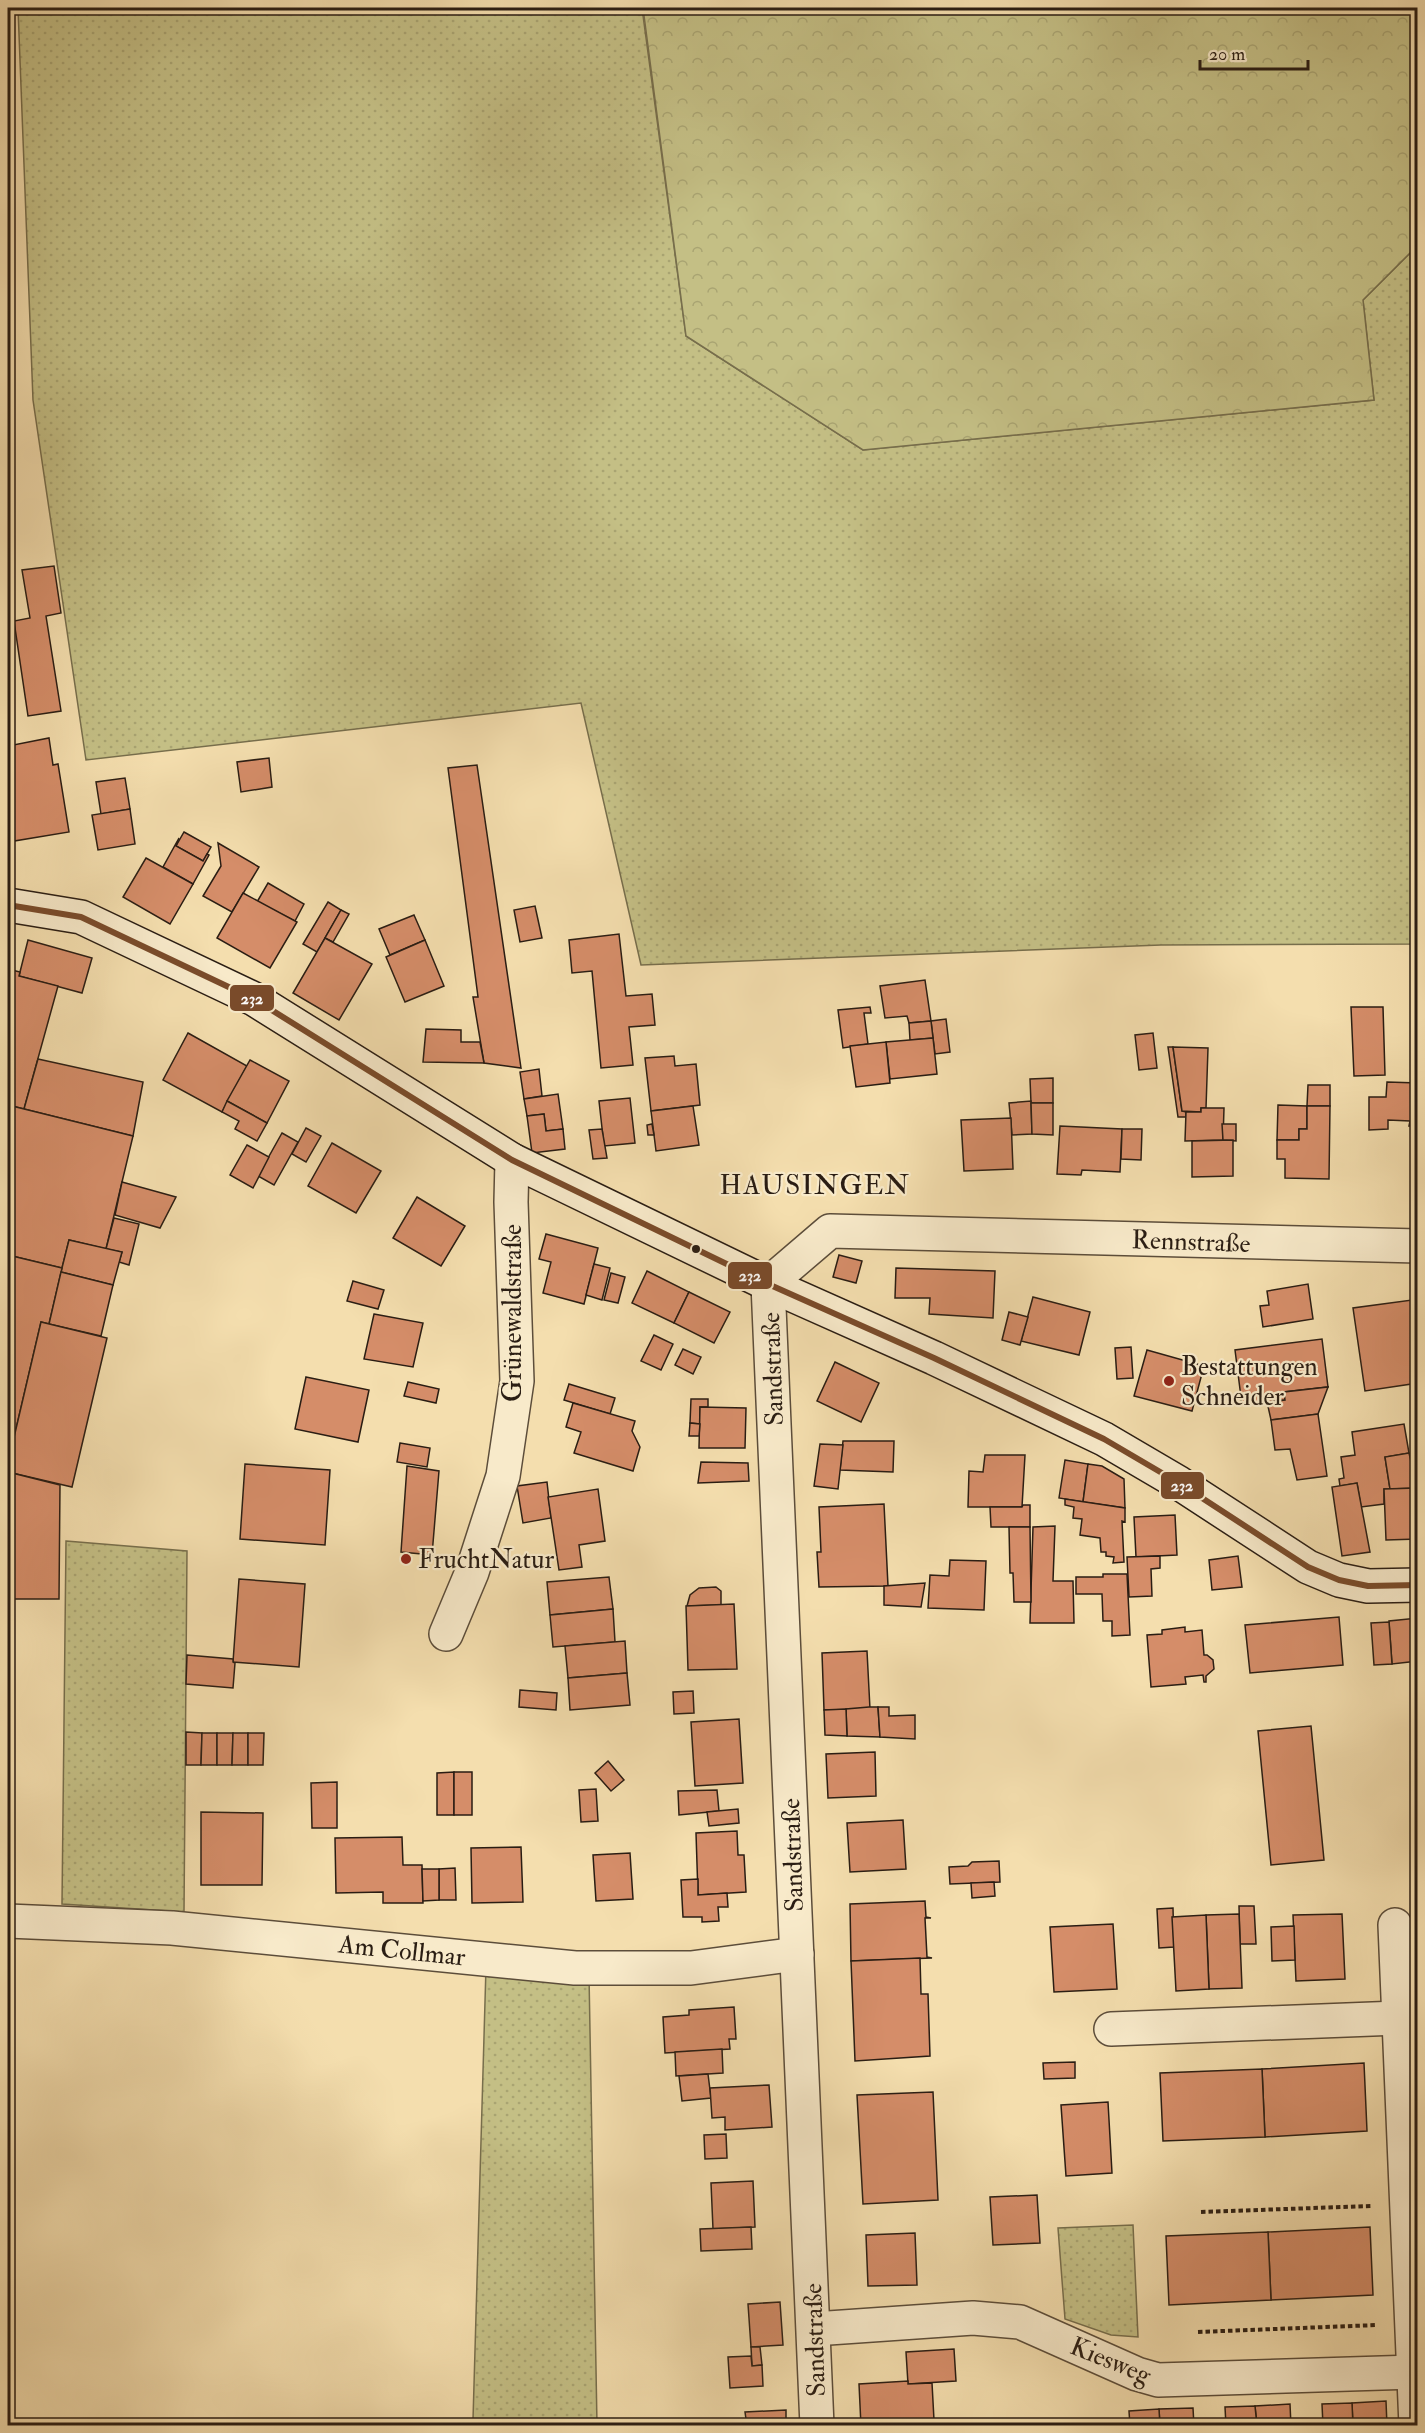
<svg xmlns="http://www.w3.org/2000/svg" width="1425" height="2433" font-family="'IM FELL Double Pica',serif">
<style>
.grass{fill:url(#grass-dots);stroke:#776e4c;stroke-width:1.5}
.forest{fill:url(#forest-crowns);stroke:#776e4c;stroke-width:1.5}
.building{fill:#d58d69;stroke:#2a1d13;stroke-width:1.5}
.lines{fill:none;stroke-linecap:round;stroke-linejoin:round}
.street-casing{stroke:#5c4d3a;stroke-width:36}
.secondary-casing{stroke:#2a1d13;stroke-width:36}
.path{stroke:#2a1d13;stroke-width:4;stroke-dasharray:4.5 3;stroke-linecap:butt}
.street{stroke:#f8eaca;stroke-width:33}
.secondary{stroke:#f8eaca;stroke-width:33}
.bus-1-casing{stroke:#f8eaca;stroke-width:10}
.bus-1{stroke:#7a4b2a;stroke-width:6}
.bus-dot{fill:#2a1d13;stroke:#f8eaca;stroke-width:2}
.poi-dot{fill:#8f2418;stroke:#f8eaca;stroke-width:2}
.labels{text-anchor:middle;stroke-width:4.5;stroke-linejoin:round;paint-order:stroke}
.street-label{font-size:26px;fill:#2a1d13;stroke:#f8eaca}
.poi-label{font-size:26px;fill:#2a1d13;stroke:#f8eaca;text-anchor:start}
.neighbourhood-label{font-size:27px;letter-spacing:1.5px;fill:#2a1d13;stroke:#f8eaca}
.line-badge{stroke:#f8eaca;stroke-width:2}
.badge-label{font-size:16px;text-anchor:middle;font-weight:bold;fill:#fff}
</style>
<defs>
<pattern id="grass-dots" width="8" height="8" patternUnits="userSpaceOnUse" patternTransform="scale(1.5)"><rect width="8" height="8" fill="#c4bf85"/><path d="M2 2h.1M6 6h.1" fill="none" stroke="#a9a472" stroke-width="1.8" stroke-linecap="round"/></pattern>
<pattern id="forest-crowns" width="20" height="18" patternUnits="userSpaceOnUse" patternTransform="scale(1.5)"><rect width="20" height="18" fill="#c4bf85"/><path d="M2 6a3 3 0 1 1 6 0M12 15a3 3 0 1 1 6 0" fill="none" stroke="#a9a472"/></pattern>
</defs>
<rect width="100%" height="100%" fill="#f4deae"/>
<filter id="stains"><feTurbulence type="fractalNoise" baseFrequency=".00333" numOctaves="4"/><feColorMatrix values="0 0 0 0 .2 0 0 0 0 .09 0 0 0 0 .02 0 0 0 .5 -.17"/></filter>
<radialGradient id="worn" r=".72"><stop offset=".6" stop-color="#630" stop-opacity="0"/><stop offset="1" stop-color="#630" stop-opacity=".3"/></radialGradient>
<g class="grass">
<polygon points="18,8 642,8 686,336 863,450 1374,400 1363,300 1417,246 1417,944 1161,945 641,965 581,703 86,760 33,400"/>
<polygon points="66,1541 187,1551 184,1912 62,1904"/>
<polygon points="486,1967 589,1975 597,2425 495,2426 473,2420"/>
<polygon points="1133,2225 1138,2337 1111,2335 1065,2319 1058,2228"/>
</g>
<polygon class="forest" points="643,8 1417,8 1417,246 1363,300 1374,400 863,450 686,336"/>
<g class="building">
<polygon points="54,566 61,613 46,616 61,711 28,716 14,621 30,618 22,570"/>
<polygon points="49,738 53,765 58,764 69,832 8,842 8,746"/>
<polygon points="269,758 272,787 241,792 237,762"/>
<polygon points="477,765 521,1068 484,1063 473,997 478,997 448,768"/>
<polygon points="125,778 130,809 101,814 96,782"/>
<polygon points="130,809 135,844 98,850 92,815"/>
<polygon points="184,832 211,847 203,861 176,846"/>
<polygon points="179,838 176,846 203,861 207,854 209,855 193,884 163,867"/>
<polygon points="218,843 259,867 232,912 203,896 221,866"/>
<polygon points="146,858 193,884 170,924 123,897"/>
<polygon points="268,883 304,904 295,921 257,902"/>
<polygon points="243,893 297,922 270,968 217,938"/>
<polygon points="328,902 341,910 317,952 303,944"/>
<polygon points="535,906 542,938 520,942 514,910"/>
<polygon points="341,910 349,914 333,942 325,938"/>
<polygon points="414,915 425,940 390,955 379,929"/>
<polygon points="619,934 626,996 652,994 655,1025 629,1027 633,1065 601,1068 592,971 572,973 569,940"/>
<polygon points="325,938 372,964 339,1020 293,993"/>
<polygon points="28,940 92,958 82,993 19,976"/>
<polygon points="425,940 444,986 405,1002 386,957"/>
<polygon points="8,969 20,972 19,976 58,986 24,1109 8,1105"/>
<polygon points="925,980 931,1021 909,1023 907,1016 885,1018 880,986"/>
<polygon points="870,1007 871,1013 864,1013 868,1044 843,1048 838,1010"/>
<polygon points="1351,1007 1383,1007 1385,1075 1354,1076"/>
<polygon points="946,1019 950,1052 935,1054 931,1021"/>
<polygon points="931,1021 933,1038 910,1040 909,1023"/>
<polygon points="426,1029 461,1030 461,1042 480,1042 484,1063 423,1062"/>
<polygon points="188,1033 247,1066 222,1112 163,1080"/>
<polygon points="1153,1033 1157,1068 1139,1070 1135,1035"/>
<polygon points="933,1038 937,1074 890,1079 886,1042"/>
<polygon points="886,1042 890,1083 856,1087 850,1046"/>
<polygon points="1168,1047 1173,1047 1182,1111 1186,1112 1186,1117 1178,1117"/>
<polygon points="1173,1047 1208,1048 1206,1108 1201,1108 1201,1112 1182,1111"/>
<polygon points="674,1056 675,1066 696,1064 700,1105 651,1111 645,1058"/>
<polygon points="38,1059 143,1082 133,1136 24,1109"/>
<polygon points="250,1060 289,1081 267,1123 227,1101"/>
<polygon points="539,1069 542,1096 524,1099 520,1072"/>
<polygon points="1053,1078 1053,1103 1031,1103 1030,1079"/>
<polygon points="1387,1082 1418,1083 1418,1126 1409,1126 1410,1121 1388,1120 1388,1129 1369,1130 1369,1097 1386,1097"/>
<polygon points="1308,1085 1330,1085 1330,1106 1307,1106"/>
<polygon points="558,1094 563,1129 546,1131 544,1114 527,1116 524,1099"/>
<polygon points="630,1098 635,1143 604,1146 599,1101"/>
<polygon points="227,1101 267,1123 257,1141 235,1129 239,1121 222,1112"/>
<polygon points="1031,1101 1032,1134 1012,1135 1009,1103"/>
<polygon points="1031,1103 1053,1103 1053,1135 1032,1134"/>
<polygon points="8,1105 133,1136 106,1249 69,1240 62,1268 8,1255"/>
<polygon points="1278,1105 1307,1106 1307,1129 1299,1129 1299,1140 1277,1140"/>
<polygon points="693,1106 699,1145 656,1151 651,1111"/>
<polygon points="1307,1106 1330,1106 1329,1179 1285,1178 1285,1159 1277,1159 1277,1140 1299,1140 1299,1129 1307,1129"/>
<polygon points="1201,1108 1224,1108 1223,1140 1185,1141 1186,1112 1201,1112"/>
<polygon points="544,1114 546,1131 563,1129 565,1149 532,1153 527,1116"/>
<polygon points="1011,1118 1013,1169 964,1171 961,1120"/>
<polygon points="652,1124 654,1135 648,1135 647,1125"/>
<polygon points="1222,1124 1236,1124 1236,1141 1223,1140"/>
<polygon points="1060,1126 1122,1129 1120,1172 1082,1170 1081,1175 1057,1174"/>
<polygon points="306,1128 321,1136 306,1162 292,1154"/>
<polygon points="602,1129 607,1158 593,1159 589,1130"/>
<polygon points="1122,1129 1142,1129 1141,1160 1121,1159"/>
<polygon points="282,1133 298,1142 274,1185 258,1176"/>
<polygon points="1233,1140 1233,1176 1192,1177 1192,1141"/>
<polygon points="332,1143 381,1171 356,1213 308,1186"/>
<polygon points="247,1145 269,1157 253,1188 230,1175"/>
<polygon points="122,1182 176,1197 160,1228 115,1215"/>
<polygon points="417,1197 465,1226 441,1266 393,1238"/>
<polygon points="114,1218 139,1224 129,1265 119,1262 122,1252 106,1249"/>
<polygon points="546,1234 598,1248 584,1304 543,1293 551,1262 539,1259"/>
<polygon points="69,1240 122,1252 113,1285 61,1272"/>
<polygon points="8,1255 62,1268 49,1324 41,1322 8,1463"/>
<polygon points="839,1255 862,1261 856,1283 833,1277"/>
<polygon points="594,1264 610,1268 602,1300 586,1295"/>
<polygon points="896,1268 995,1271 993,1318 929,1314 930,1298 895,1298"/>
<polygon points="647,1271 689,1292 674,1323 632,1303"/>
<polygon points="61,1272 113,1285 101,1336 49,1324"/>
<polygon points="611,1273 625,1277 618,1303 604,1300"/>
<polygon points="353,1281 384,1290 378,1309 347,1301"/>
<polygon points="1308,1284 1313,1319 1263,1327 1260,1306 1269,1305 1267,1291"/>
<polygon points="689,1292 730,1312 714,1343 674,1323"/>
<polygon points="1033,1297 1090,1312 1079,1355 1021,1341"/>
<polygon points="1412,1300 1418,1334 1418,1383 1365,1391 1353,1308"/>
<polygon points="1009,1312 1028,1317 1020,1345 1002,1340"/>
<polygon points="374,1314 423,1323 413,1367 364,1359"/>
<polygon points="41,1322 107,1338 72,1487 8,1472 8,1463"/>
<polygon points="654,1335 673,1344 661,1370 641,1361"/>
<polygon points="1322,1339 1328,1387 1284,1392 1285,1400 1242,1405 1235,1350"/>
<polygon points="1131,1347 1133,1378 1117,1379 1115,1348"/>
<polygon points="683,1349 701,1357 693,1374 675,1365"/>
<polygon points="1147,1350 1204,1366 1192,1411 1134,1396"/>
<polygon points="835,1362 879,1383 861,1422 817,1401"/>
<polygon points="306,1377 369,1390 358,1442 295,1429"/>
<polygon points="408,1382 439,1389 436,1403 404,1396"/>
<polygon points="569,1384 615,1398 610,1414 564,1400"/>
<polygon points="1328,1387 1318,1414 1271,1420 1267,1402 1285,1400 1284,1392"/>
<polygon points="691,1399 708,1399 708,1407 700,1407 700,1424 690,1423"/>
<polygon points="573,1403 635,1421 632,1431 640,1447 633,1471 574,1453 581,1432 566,1427"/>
<polygon points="700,1407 746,1408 745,1448 699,1448"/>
<polygon points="1318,1414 1327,1476 1297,1480 1290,1449 1275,1450 1271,1420"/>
<polygon points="690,1423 700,1424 699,1436 689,1436"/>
<polygon points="1404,1424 1409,1453 1385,1457 1390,1489 1384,1489 1384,1504 1361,1507 1357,1483 1340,1486 1339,1479 1344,1478 1341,1457 1355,1455 1352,1432"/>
<polygon points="843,1441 894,1441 893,1472 840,1470"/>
<polygon points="400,1443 430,1448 427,1467 397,1462"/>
<polygon points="820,1444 843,1445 838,1489 814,1486"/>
<polygon points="1409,1453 1417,1488 1390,1489 1385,1457"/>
<polygon points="985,1455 1025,1455 1022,1507 968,1507 969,1471 983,1472"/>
<polygon points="1065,1460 1088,1464 1083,1502 1059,1498"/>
<polygon points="701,1462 748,1463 749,1481 698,1483"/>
<polygon points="245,1464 330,1470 325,1545 240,1539"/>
<polygon points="1088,1464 1102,1466 1124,1479 1125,1508 1083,1502"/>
<polygon points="407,1466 439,1471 432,1555 401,1552"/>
<polygon points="8,1472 60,1485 59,1599 8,1599"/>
<polygon points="547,1482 551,1518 523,1523 517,1486"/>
<polygon points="1357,1483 1370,1552 1342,1556 1332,1487"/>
<polygon points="1417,1488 1418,1539 1386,1540 1384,1489"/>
<polygon points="598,1489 605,1541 579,1545 582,1567 559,1570 548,1497"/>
<polygon points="1065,1499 1125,1508 1125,1522 1122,1521 1124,1562 1113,1563 1114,1557 1106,1556 1106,1552 1101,1552 1100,1538 1080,1535 1082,1519 1073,1518 1074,1507 1065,1505"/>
<polygon points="884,1504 888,1586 819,1587 817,1552 821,1552 819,1507"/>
<polygon points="1023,1505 1030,1505 1030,1527 991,1527 990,1507 1022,1507"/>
<polygon points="1175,1515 1177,1555 1136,1557 1134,1517"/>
<polygon points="1055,1526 1053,1581 1073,1581 1074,1623 1030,1623 1033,1527"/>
<polygon points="1009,1527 1030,1527 1031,1602 1014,1602 1013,1573 1010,1573"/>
<polygon points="1160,1556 1160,1568 1151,1569 1152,1596 1129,1597 1127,1557"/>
<polygon points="1238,1556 1242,1587 1212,1590 1209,1560"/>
<polygon points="950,1560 986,1561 984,1610 928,1608 930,1575 949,1576"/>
<polygon points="1103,1574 1127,1574 1130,1635 1112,1636 1112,1621 1103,1621 1102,1594 1076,1594 1076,1577 1103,1577"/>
<polygon points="609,1577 613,1609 550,1615 547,1582"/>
<polygon points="239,1579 305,1584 299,1667 233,1662"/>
<polygon points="925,1583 921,1607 884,1605 884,1586"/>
<polygon points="716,1587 721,1591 721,1605 687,1606 690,1595 699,1588"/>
<polygon points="734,1604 737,1669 688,1670 686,1606"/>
<polygon points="613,1609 615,1642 553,1647 550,1615"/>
<polygon points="1339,1617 1343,1665 1250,1673 1245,1625"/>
<polygon points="1418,1618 1418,1661 1392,1664 1389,1621"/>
<polygon points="1389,1622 1392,1664 1374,1665 1371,1623"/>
<polygon points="1185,1627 1185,1632 1202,1630 1204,1655 1207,1655 1213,1660 1214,1669 1206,1676 1206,1682 1204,1682 1203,1675 1185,1677 1186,1684 1151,1687 1147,1635 1162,1634 1162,1630"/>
<polygon points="625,1641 627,1673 568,1678 565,1646"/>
<polygon points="867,1651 870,1709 824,1710 822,1653"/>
<polygon points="187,1655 233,1659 233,1662 235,1663 233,1688 186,1684"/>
<polygon points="1418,1661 1418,1706 1415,1707 1412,1662"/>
<polygon points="627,1673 630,1705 570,1710 568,1678"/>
<polygon points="520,1690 557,1693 556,1710 519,1707"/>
<polygon points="693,1691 694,1713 674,1714 673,1692"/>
<polygon points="869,1707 878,1707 880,1737 847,1736 846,1709"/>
<polygon points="878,1707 889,1707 889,1716 915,1715 915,1739 880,1737"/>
<polygon points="846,1709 847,1736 825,1735 824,1710"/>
<polygon points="739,1719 743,1783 695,1786 691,1722"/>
<polygon points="1311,1726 1324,1860 1271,1865 1258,1731"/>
<polygon points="186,1732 202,1733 201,1765 186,1765"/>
<polygon points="202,1733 217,1733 217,1765 201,1765"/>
<polygon points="217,1733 233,1733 232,1765 217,1765"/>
<polygon points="233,1733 248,1733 248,1765 232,1765"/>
<polygon points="248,1733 264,1733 263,1765 248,1765"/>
<polygon points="1414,1737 1418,1737 1418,1801 1416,1801"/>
<polygon points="875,1752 876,1796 828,1798 826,1754"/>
<polygon points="608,1761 624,1780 611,1791 595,1773"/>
<polygon points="454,1772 454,1815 437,1815 437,1773"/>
<rect x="454" y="1772" width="18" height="43"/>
<polygon points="337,1782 337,1828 312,1828 311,1783"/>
<polygon points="596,1789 598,1821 581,1822 579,1790"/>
<polygon points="717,1790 719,1811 679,1815 678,1791"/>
<polygon points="738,1809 739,1823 709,1826 707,1812"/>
<polygon points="201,1812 263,1813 262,1885 201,1885"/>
<polygon points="903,1820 906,1869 850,1872 847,1823"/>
<polygon points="737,1831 738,1855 744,1855 746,1892 698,1895 696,1833"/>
<polygon points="402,1837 403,1865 422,1865 423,1903 383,1903 383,1892 336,1893 335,1838"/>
<polygon points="521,1847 523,1902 472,1903 471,1848"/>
<polygon points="630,1853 633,1899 596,1901 593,1855"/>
<polygon points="999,1861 1000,1882 950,1884 949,1867 968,1866 972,1862"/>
<polygon points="455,1868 456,1900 439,1900 439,1869"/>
<polygon points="422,1869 439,1869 439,1900 423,1901"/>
<polygon points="698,1879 698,1895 727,1893 728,1907 718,1907 719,1921 702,1922 702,1917 683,1917 681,1880"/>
<polygon points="994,1882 995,1896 972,1898 971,1883"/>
<polygon points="925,1901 926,1917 931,1918 925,1918 927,1957 932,1958 851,1961 850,1904"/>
<polygon points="1239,1906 1254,1906 1256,1944 1240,1944"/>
<polygon points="1173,1908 1174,1947 1159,1948 1157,1909"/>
<polygon points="1239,1914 1242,1988 1209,1989 1206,1915"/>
<polygon points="1342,1914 1345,1979 1296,1981 1293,1915"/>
<polygon points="1206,1915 1209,1989 1176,1991 1172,1917"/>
<polygon points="1113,1924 1117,1989 1054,1992 1050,1927"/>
<polygon points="1294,1926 1295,1960 1272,1961 1271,1927"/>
<polygon points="920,1958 921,1994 928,1994 930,2056 855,2061 851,1961"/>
<polygon points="734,2007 736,2039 729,2039 730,2049 665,2053 663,2017 689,2015 689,2010"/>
<polygon points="722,2049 723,2073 676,2076 675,2052"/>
<polygon points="1075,2062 1075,2078 1044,2079 1043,2063"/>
<polygon points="1364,2063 1367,2131 1265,2137 1262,2069"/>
<polygon points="1262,2069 1265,2137 1163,2141 1160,2073"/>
<polygon points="708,2074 711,2098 682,2101 679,2076"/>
<polygon points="769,2085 772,2127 725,2130 725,2117 712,2118 710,2088"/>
<polygon points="933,2092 938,2200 863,2204 857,2095"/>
<polygon points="1108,2102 1112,2173 1066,2176 1061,2105"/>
<polygon points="726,2134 727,2158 705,2159 704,2135"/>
<polygon points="753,2181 755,2227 713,2229 711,2183"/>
<polygon points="1037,2195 1040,2243 993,2245 990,2197"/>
<polygon points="751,2227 752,2249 701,2251 700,2229"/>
<polygon points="1370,2227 1373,2295 1271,2300 1268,2232"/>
<polygon points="1268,2232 1271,2300 1169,2305 1166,2236"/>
<polygon points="915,2233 917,2285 868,2286 866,2235"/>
<polygon points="780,2302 783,2345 751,2347 748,2304"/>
<polygon points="751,2347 760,2347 762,2365 752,2366"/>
<polygon points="954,2349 956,2381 908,2384 906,2352"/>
<polygon points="751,2356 752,2366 762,2365 763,2386 730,2388 728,2357"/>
<polygon points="908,2381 908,2384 932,2383 934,2420 917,2421 913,2426 861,2426 859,2384"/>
<polygon points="1386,2401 1387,2426 1353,2426 1352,2403"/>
<polygon points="1352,2403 1353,2426 1323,2426 1322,2404"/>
<polygon points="1290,2404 1291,2426 1257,2426 1255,2406"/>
<polygon points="1255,2406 1257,2426 1226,2426 1225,2407"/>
<polygon points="1193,2408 1194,2426 1160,2426 1159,2409"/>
<polygon points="1159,2409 1160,2426 1130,2426 1129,2411"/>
<polygon points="786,2410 786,2426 747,2426 745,2412"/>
</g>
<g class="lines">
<g class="street-casing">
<g id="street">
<polyline points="446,1634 472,1572 503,1476 517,1381 511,1202 512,1160"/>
<polyline points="8,1921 172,1928 575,1968 691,1968 797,1954"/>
<polyline points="1395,1925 1416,2426"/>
<polyline points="1111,2029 1398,2018"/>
<polyline points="814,2329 973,2318 1020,2322 1137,2374 1158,2380 1414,2372"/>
<polyline points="817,2426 768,1284 830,1231 1418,1246"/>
</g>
</g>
<g class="secondary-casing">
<polyline id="secondary" points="8,905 81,917 254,999 512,1160 768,1284 934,1358 1104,1439 1179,1483 1308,1567 1339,1580 1368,1586 1418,1585"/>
</g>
<g class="path">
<polyline points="1201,2212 1371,2206"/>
<polyline points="1198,2332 1377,2325"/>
</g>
<use href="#street" class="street"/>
<use href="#secondary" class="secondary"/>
<g class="bus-1-casing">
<polyline id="bus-1" points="8,905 81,917 254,999 512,1160 768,1284 934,1358 1104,1439 1179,1483 1308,1567 1339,1580 1368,1586 1418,1585"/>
</g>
<use href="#bus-1" class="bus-1"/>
</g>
<circle class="bus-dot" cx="696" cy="1249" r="5"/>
<g class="poi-dot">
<circle cx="1169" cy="1381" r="6"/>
<circle cx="406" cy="1559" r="6"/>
</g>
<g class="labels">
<g class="street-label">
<text transform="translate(1191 1241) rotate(2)" y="9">Rennstraße</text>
<text transform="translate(512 1313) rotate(-90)" y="9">Grünewaldstraße</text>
<text transform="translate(772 1369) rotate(-92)" y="9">Sandstraße</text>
<text transform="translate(792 1855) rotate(-92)" y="9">Sandstraße</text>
<text transform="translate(402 1950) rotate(6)" y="9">Am Collmar</text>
<text transform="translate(814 2340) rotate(-92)" y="9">Sandstraße</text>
<text transform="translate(1111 2360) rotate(22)" y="9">Kiesweg</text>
</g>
<g class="poi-label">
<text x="1181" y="1375">Bestattungen<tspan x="1181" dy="30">Schneider</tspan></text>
<text x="418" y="1568">FruchtNatur</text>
</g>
<g class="neighbourhood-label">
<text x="815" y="1194">HAUSINGEN</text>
</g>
</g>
<g class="line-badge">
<rect x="229" y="984" width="46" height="28" rx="6" fill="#7a4b2a"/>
<rect x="727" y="1261" width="46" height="29" rx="6" fill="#7a4b2a"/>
<rect x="1160" y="1471" width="45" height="29" rx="6" fill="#7a4b2a"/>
</g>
<g class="badge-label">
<text x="252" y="1004">232</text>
<text x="750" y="1281">232</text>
<text x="1182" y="1491">232</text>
</g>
<rect width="1425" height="2433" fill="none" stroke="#f4deae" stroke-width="30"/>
<rect x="9" y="9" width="1407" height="2415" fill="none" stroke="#2a1d13" stroke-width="3"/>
<rect x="15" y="15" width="1395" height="2403" fill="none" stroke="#2a1d13" stroke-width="1.5"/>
<path d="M1200 60v9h108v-9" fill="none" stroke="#2a1d13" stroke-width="3"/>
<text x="1209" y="60" font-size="18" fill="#2a1d13" stroke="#f8eaca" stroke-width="4.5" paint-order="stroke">20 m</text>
<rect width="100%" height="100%" filter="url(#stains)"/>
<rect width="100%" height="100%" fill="url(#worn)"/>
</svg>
